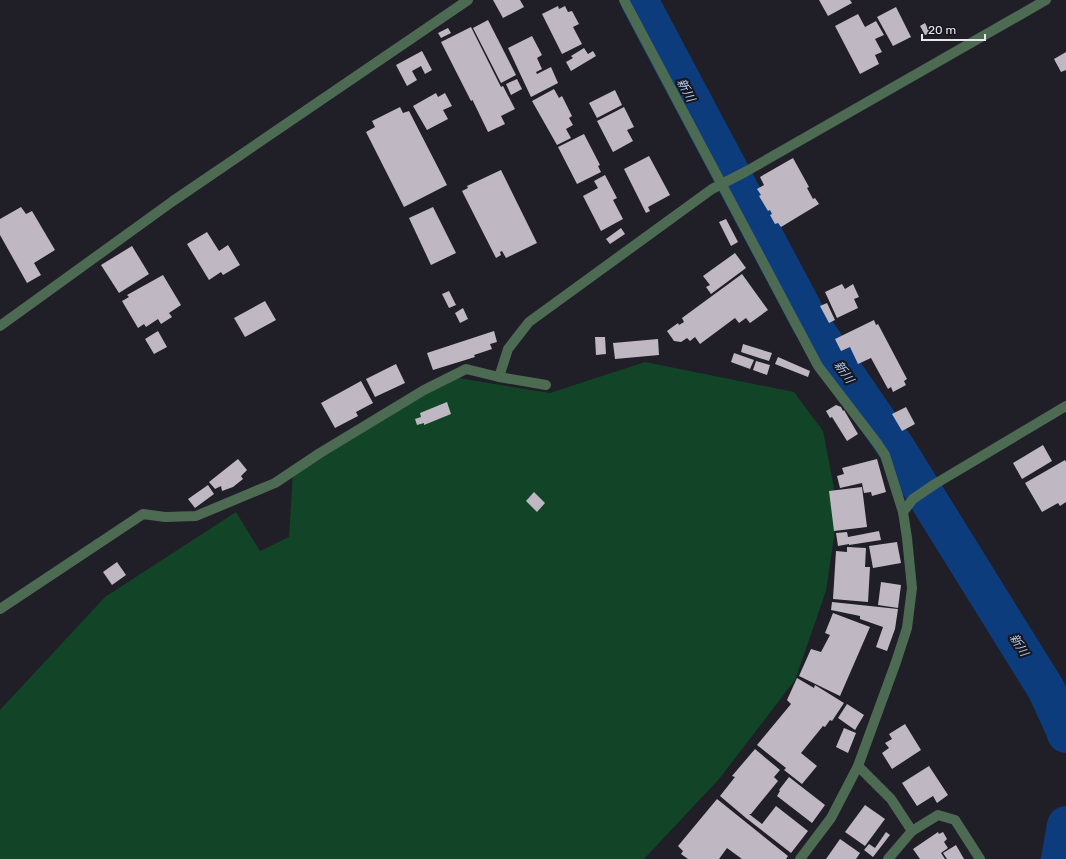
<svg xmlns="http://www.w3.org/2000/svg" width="1066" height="859" font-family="Rubik,'Noto Sans JP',sans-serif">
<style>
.green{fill:#124528}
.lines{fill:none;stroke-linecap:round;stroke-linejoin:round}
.river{stroke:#0c3c7b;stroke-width:38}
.building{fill:#bfb8c2}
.lane{stroke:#4c6b52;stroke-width:10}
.street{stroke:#4c6b52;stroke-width:10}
.labels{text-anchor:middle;stroke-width:4;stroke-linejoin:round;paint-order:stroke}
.water-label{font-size:12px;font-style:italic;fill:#b0caef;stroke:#17151d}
</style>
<rect width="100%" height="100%" fill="#201e27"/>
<polygon class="green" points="645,362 794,392 823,431 838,509 826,591 795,680 719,779 644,859 0,859 0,710 105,597 236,512 260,551 289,537 293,471 452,377 550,393"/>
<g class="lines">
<g class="river">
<polyline points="639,0 810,322 897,449 1046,689 1064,728 1066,734"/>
<polyline points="1060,859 1066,825"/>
</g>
</g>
<g class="building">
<polygon points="493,0 520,0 524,7 503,18"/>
<polygon points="819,0 850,0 852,3 828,16"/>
<polygon points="558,6 559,9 565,6 568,12 572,11 579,24 573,27 582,44 562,54 542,14"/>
<polygon points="896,7 911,37 893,46 877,17"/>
<polygon points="858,14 865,27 876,21 884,35 875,39 882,52 875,55 879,64 860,74 835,26"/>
<polygon points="488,20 516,75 501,83 473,28"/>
<polygon points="925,23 930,33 925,35 920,26"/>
<polygon points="471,27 501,87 503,86 515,109 501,116 505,124 488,132 473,101 473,100 471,101 441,42"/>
<polygon points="448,28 451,33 441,38 438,33"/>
<polygon points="532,36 542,55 537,58 542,69 536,72 537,74 551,67 558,83 531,97 508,48"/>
<polygon points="584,48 588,54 593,51 596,56 571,71 566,62 573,58 571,56"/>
<polygon points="422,51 432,70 425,74 421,66 412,71 417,80 407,86 396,65"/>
<polygon points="1066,52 1066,70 1061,72 1054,59"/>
<polygon points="517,79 522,89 511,95 506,84"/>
<polygon points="554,89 559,98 562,96 572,116 569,118 573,125 566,129 571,138 557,145 532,101"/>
<polygon points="615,90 622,105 597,118 589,103"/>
<polygon points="436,93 438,97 445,93 452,106 443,110 448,119 427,130 413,106"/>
<polygon points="400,107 403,113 409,111 447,185 404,207 366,132 375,127 372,121"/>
<polygon points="624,107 634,127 627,130 633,141 613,152 597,121"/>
<polygon points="584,134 600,165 598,166 601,172 577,184 558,147"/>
<polygon points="649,156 670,195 648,207 650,211 646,213 624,169"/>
<polygon points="793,158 809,187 807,188 813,199 815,198 819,204 781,227 778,223 775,224 770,215 772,214 770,210 768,211 759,196 761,195 757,189 764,185 760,177"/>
<polygon points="501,170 537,243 506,258 502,251 500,252 501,255 496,258 462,191 468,188 467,186"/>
<polygon points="605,175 617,198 613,200 623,219 601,231 583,196 598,188 594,181"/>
<polygon points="21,207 26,214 32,211 55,250 34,263 41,275 27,283 0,235 0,219"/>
<polygon points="433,207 456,253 431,265 409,218"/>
<polygon points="726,219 738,242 731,246 719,222"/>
<polygon points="621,228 625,234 610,244 606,239"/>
<polygon points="207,232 219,251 228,245 240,265 223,275 221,272 209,280 187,244"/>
<polygon points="132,246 149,274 119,293 101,265"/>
<polygon points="735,253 746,268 711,294 706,287 710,285 703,276"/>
<polygon points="742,274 768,310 750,323 746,318 739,323 735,318 700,344 695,337 690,341 687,338 681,342 674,341 667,331 678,323 679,325 684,322 682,318"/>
<polygon points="163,275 181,305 169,313 172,317 161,324 158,319 146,327 144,324 138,328 122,301 129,297 127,295"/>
<polygon points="842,284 845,289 853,284 859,297 854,299 858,308 837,318 825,292"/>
<polygon points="449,291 456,305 449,308 442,294"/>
<polygon points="265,301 276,320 245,337 234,318"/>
<polygon points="827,303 835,320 829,323 820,306"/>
<polygon points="463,308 468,319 460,323 455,313"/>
<polygon points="874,320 876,325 878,324 907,379 904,381 906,385 893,392 891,387 888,389 871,358 858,364 850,347 841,351 835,339"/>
<polygon points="158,331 167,347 154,354 145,339"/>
<polygon points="494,331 497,342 490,344 492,349 474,355 475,357 433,370 427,353"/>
<polygon points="595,337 605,337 606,354 596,355"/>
<polygon points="658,339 659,355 615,359 613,343"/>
<polygon points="743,344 772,353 769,361 741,352"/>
<polygon points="734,353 754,360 750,369 731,362"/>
<polygon points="778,357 810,371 808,377 775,364"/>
<polygon points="756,361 770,365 767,375 753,370"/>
<polygon points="396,364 405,383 375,397 366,379"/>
<polygon points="361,381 373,403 356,412 358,416 335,428 321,403"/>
<polygon points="447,402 451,414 424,425 424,423 417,425 415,419 421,417 420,413"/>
<polygon points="836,405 841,407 843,411 844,410 858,434 847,441 832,417 830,418 826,411"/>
<polygon points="906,407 915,424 902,431 892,414"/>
<polygon points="1043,445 1052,461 1022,479 1013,463"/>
<polygon points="238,459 247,470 241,476 243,479 233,487 222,491 221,486 215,489 209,482"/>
<polygon points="877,459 886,492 872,496 871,492 864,493 862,483 840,488 837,476 844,474 842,468"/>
<polygon points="1065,460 1066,462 1066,502 1060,506 1058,503 1042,512 1025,483"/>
<polygon points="208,485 214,494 195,508 188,499"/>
<polygon points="862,487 867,527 834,531 829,491"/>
<polygon points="534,492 545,503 537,512 526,501"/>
<polygon points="879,531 881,540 849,545 849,544 838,546 836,533 847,532 848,537"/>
<polygon points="897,542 901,563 873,568 869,546"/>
<polygon points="847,547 866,548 865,567 870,567 868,602 833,599 836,551 847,552"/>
<polygon points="117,562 126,575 112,585 103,572"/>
<polygon points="881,582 901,585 898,608 878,605"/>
<polygon points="832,602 898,609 895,629 887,651 876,647 883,627 860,619 860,616 831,610"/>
<polygon points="833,613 870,627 840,696 799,676 811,649 821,652 830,635 825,633"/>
<polygon points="797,678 814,688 815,685 844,703 832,721 830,720 825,727 823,726 801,753 817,766 802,784 784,770 786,768 757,745 791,704 787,700"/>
<polygon points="847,704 864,715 855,730 838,718"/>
<polygon points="905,724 921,750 892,769 882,753 889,748 885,743 892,739 889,734"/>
<polygon points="844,728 856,733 848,753 836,747"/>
<polygon points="755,749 780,770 774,777 778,781 751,814 749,814 762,824 776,806 808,831 791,853 746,818 720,796 735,777 732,776"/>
<polygon points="929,766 948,795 937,803 933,796 917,806 902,783"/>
<polygon points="789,777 825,805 812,823 777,796 780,791 779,790"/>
<polygon points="717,799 788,856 786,859 742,859 727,848 719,859 688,859 681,854 683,851 678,846"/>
<polygon points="865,805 885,819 865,846 845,832"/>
<polygon points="886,832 890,835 873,857 864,850 869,844 875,848"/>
<polygon points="938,832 939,834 943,832 947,839 944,842 948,848 941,853 945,859 920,859 913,849"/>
<polygon points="840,839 860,853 856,859 826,859"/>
<polygon points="956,845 964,859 947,859 943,853"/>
</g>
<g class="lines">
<g class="lane">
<polyline points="858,766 891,799 912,831 938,815 955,820 980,859"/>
<polyline points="888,859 912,831"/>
</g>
<g class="street">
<polyline points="624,0 818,366 877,443 885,455 903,512"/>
<polyline points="0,326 173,201 468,0"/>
<polyline points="499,377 508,349 529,322 712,189 745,172 1046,0"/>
<polyline points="0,609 143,514 165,517 196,516 275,483 320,453 424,390 466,369 499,377 546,385"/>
<polyline points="800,859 831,818 858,766 896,662 907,628 912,588 907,538 903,512 913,499 935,484 1066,406"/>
</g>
</g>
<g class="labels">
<g class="water-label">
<text transform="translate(686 90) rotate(62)" y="4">新川</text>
<text transform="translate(844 372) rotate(55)" y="4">新川</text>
<text transform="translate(1019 645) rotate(58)" y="4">新川</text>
</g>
</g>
<path d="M922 34v6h63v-6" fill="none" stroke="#e9e8ee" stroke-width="2"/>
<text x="928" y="34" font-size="12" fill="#e9e8ee" stroke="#17151d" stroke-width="3" paint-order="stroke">20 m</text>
</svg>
